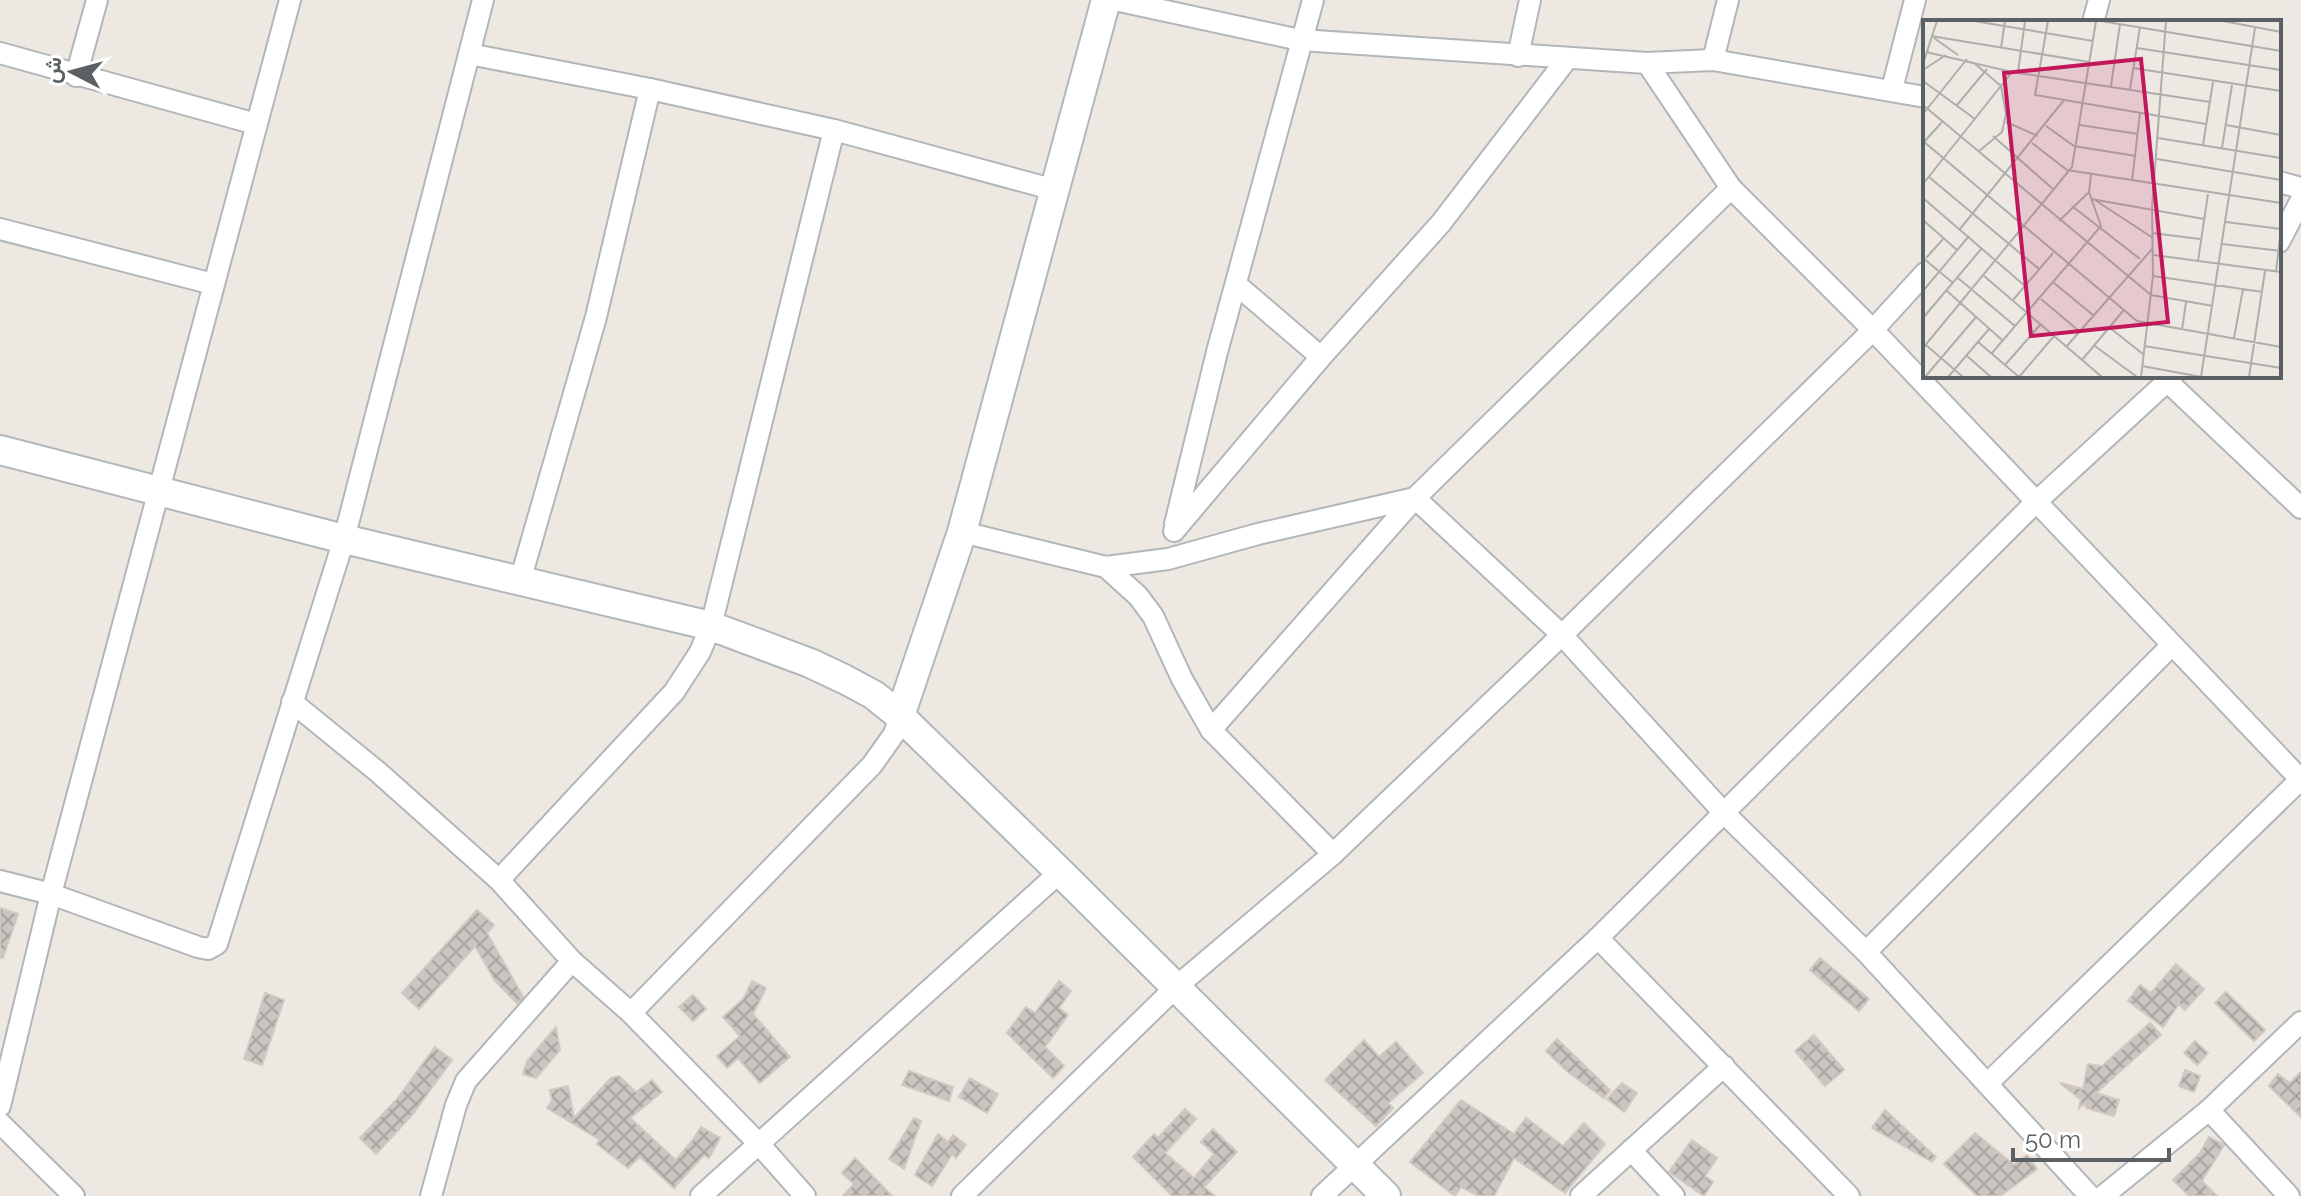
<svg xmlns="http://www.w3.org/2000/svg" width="2301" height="1196" font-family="Raleway,Vazirmatn,sans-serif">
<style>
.building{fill:url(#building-cross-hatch);stroke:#d2c8c0;stroke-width:2}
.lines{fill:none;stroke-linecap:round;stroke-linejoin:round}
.street-casing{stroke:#b3b6b9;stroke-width:24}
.secondary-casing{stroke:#b1b7ba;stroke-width:32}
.street{stroke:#fff;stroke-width:20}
.secondary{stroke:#fff;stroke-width:28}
.inset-road{fill:none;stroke:#aeaeab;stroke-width:2}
.view{fill:#c2185b;fill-opacity:0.15;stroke:#c2185b;stroke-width:4}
.inset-edge{fill:none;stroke:#5a6063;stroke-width:4}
</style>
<defs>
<pattern id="building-cross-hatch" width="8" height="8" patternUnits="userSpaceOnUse" patternTransform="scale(2)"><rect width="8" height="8" fill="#cac5c1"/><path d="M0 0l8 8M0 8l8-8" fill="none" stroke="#a7a3a0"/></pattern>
</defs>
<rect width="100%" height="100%" fill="#ede8e2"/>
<g class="building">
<polygon points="0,908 18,914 3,958 0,958"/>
<polygon points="477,910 494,925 487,933 523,997 517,1003 495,981 475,946 419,1009 402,993"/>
<polygon points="1820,958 1869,999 1859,1011 1810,970"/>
<polygon points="2176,964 2204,989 2185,1010 2179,1004 2163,1027 2128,1001 2140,985 2151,993"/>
<polygon points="752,981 766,988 753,1014 790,1057 760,1083 738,1058 727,1068 717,1056 740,1036 723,1017 743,999"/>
<polygon points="1059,981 1071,991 1059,1008 1068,1015 1045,1047 1064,1066 1053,1078 1007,1033 1026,1007 1035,1013"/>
<polygon points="2226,992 2265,1030 2254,1041 2215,1003"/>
<polygon points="265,993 284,1000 262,1065 244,1059"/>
<polygon points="693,995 706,1009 693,1021 679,1007"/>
<polygon points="2150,1023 2161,1035 2096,1093 2119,1100 2114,1116 2086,1108 2085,1103 2079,1108 2081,1100 2060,1083 2083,1089 2088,1064 2102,1066"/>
<polygon points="556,1027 560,1050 536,1078 523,1074 527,1061"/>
<polygon points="1814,1035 1844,1070 1825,1086 1795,1051"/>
<polygon points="1557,1039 1610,1090 1604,1098 1568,1072 1546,1051"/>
<polygon points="1364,1040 1379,1057 1396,1042 1423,1073 1388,1103 1393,1108 1376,1126 1325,1080"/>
<polygon points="2195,1041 2208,1053 2197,1065 2184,1053"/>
<polygon points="435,1047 452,1060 412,1115 376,1154 360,1138 397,1099"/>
<polygon points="2185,1070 2200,1076 2194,1092 2179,1086"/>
<polygon points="909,1071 953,1087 949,1101 902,1085"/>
<polygon points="2301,1072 2301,1117 2269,1086 2278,1074 2290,1083"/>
<polygon points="619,1076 636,1092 652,1080 662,1092 630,1118 676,1160 692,1141 701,1127 720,1138 709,1158 704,1155 674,1188 640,1157 628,1168 597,1144 600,1140 547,1108 552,1101 550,1090 568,1086 574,1118 611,1078"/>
<polygon points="970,1078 998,1094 987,1113 959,1097"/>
<polygon points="1622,1083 1637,1093 1624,1112 1607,1099"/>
<polygon points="1461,1100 1514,1134 1526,1118 1563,1146 1584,1123 1605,1144 1565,1193 1514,1158 1494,1196 1479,1196 1461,1187 1455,1196 1410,1162"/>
<polygon points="1185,1109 1196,1119 1165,1153 1194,1178 1214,1154 1201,1142 1213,1129 1237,1152 1204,1187 1215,1196 1172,1196 1133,1157 1154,1134 1158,1138"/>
<polygon points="1885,1110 1936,1157 1932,1162 1872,1128"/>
<polygon points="914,1118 921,1121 904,1169 889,1159"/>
<polygon points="1975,1133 2014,1165 2027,1155 2037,1169 2000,1196 1977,1196 1944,1164"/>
<polygon points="938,1134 948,1142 953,1135 966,1145 956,1158 952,1154 932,1186 915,1175"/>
<polygon points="2209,1137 2224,1145 2202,1181 2217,1196 2189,1196 2173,1180 2200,1153"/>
<polygon points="1692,1140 1717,1158 1705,1176 1713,1182 1704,1196 1669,1172"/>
<polygon points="855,1158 892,1196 843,1196 854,1184 842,1173"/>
</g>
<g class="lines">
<g class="street-casing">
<g id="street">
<polyline points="1115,0 1300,40 1647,63 1713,60 1925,97"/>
<polyline points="2093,22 2099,0"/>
<polyline points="0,53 256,124"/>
<polyline points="469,54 650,89 834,130 1055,190"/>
<polyline points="1518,56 1530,0"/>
<polyline points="1713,60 1728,0"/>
<polyline points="1647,63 1731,188 1873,330 2301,780"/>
<polyline points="76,76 97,0"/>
<polyline points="1892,89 1915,0"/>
<polyline points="2279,182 2301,188"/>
<polyline points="0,229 213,284"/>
<polyline points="2279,242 2301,200"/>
<polyline points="1237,285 1321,357"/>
<polyline points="2168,382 2301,508"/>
<polyline points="1175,524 1217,352 1313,0"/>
<polyline points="1174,531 1321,357 1441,223 1567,59"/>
<polyline points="962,532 1106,567 1168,559 1258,534 1415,498 1562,635 1724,813 1866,952 2090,1196"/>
<polyline points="1106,567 1138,596 1153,616 1182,679 1211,730 1333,854"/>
<polyline points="520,581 596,317 650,89"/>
<polyline points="292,702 378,772 499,880 572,961 631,1013 759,1144 805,1196"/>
<polyline points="1211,730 1415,498 1731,188"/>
<polyline points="499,880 674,692 700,652 711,626 834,130"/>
<polyline points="0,881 51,894 198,947 208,949 217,944 344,539 483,0"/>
<polyline points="1598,938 1849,1196"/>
<polyline points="1866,952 2172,645"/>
<polyline points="631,1013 872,765 894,734 900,716"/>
<polyline points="1989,1082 2300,780"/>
<polyline points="0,1106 51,894 290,0"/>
<polyline points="2209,1110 2289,1196"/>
<polyline points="0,1123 74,1196"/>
<polyline points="1631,1150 1674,1196"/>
<polyline points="431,1196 456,1105 466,1081 572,961"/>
<polyline points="701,1196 1060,872"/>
<polyline points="962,1196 1176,987 1333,854 1562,635 1873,330 1925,273"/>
<polyline points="1322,1196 1598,938 2036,502 2173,376"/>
<polyline points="1581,1196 1724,1066"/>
<polyline points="2103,1196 2209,1110 2301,1022"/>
</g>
</g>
<g class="secondary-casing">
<g id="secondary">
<polyline points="0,450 344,539 711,626 810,663 844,679 874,695 900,716 1060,872 1386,1196"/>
<polyline points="900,716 962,532 1106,0"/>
</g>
</g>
<use href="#street" class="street"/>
<use href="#secondary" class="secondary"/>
</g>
<g transform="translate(1923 20)">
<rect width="358" height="358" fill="#ede8e2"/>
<path class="inset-road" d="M51,1l119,20M125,1l-13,74 171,29M178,1l180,30M300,1l58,11M8,16l158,26M11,18l24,17M78,28l4,-27M214,28l144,22M3,32l86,20 198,30M51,43l27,23 5,28 -4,18 -24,20M0,44l14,-43M210,48l148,23M0,50l23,-15M95,52l7,-51M0,61l52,38M188,66l9,-62M207,69l10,-62M0,85l228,190 62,11M34,85l30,-36M0,94l44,-55M83,102l32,14M157,105l58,9M303,105l55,10M123,106l28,20 62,10M70,116l61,54M235,118l123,20M0,121l214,180 144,26M1,122l18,-20M109,123l35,27 214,33M280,125l10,-63M299,128l10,-63M234,139l124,21M6,157l110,92M209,161l8,-68M0,164l89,-112M0,178l102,88M168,179l113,20M172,180l58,38M149,186l68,53M0,200l34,30M136,201l29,-28M303,202l55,7M37,209l104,-129M229,213l48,6M299,224l59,7M231,235l127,17M0,238l30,25M3,238l18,-20M275,241l10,-67M353,252l5,-43M61,256l118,101M230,256l110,16M35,258l57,48M131,263l39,32M0,271l46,-55M24,271l55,49M118,279l38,32M90,280l40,-47M0,298l59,-70M187,308l33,26M259,310l4,-28M311,318l9,-49M55,322l41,35M3,325l37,32M172,326l42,31M221,326l137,22M143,327l87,-99M0,328l149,-181 24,-146M69,333l109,-127 -12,-34 2,-17M44,336l24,21M159,340l41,-49M82,345l35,-40M219,346l60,11M2,357l51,-60M25,357l41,-48M96,357l35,-41M218,357l12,-101 -1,-68 14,-187M278,357l54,-349M326,357l16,-106"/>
<path class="view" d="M218,39l27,263 -137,14 -27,-263z"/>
<rect width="358" height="358" class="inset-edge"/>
</g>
<g transform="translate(72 72) rotate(276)" stroke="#ffffff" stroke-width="6" paint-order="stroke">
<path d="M0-6L14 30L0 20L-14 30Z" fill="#5a6063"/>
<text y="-12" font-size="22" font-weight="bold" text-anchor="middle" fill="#5a6063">ش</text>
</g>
<path d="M2013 1148v12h156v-12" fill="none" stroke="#5a6063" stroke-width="4"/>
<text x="2025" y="1148" font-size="24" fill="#5a6063" stroke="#ffffff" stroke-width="6" paint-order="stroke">50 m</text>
</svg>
